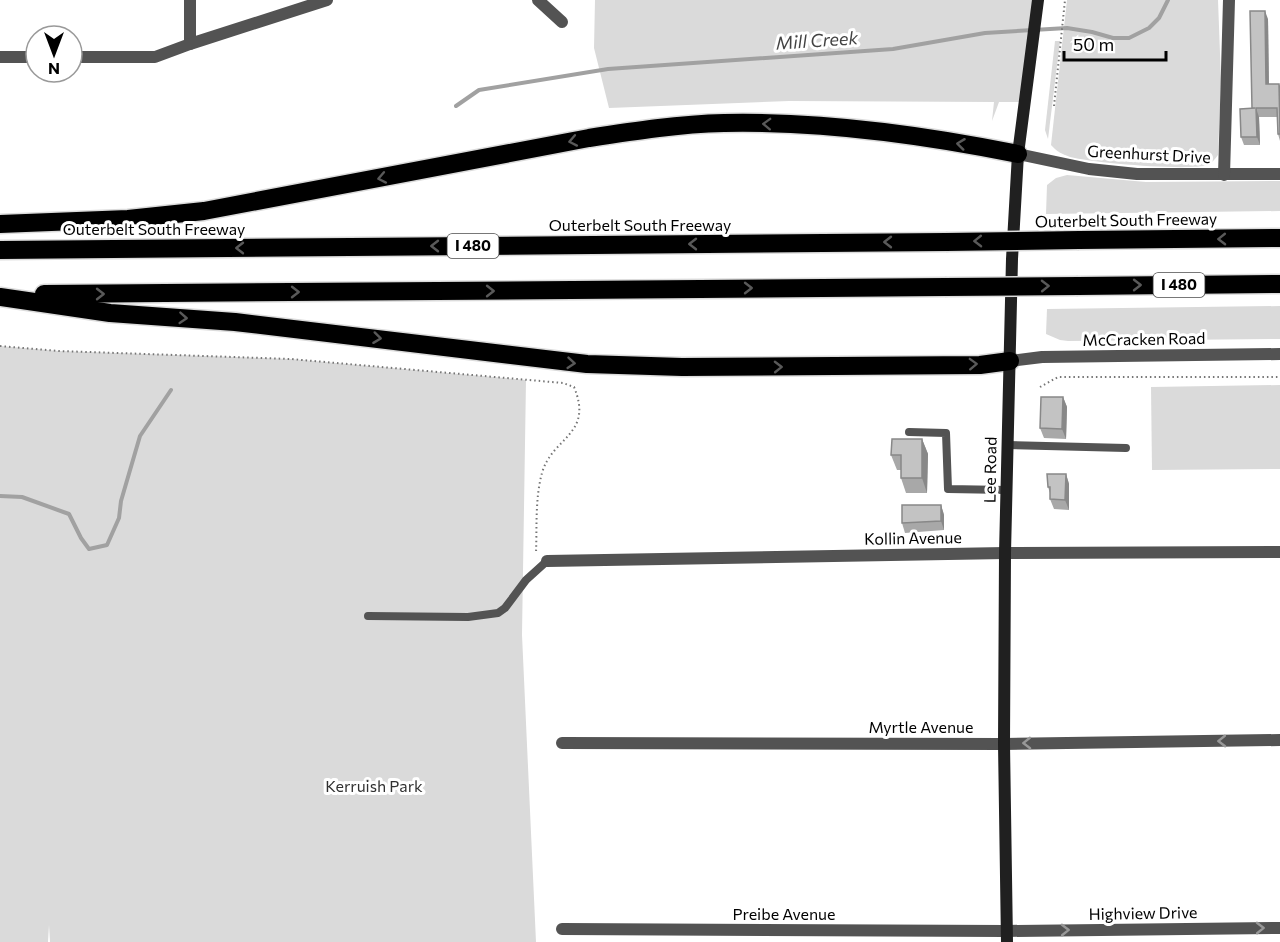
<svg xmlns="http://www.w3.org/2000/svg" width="1280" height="942" font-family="Commissioner,sans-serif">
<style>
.green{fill:#dadada}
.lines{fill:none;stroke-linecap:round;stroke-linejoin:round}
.stream{stroke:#a1a1a1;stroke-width:4}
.motorway-casing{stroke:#dbdbdb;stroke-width:21}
.path{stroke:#757575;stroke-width:2;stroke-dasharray:1.5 3;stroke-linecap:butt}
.service{stroke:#535353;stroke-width:8}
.minor{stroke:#535353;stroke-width:12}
.tertiary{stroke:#535353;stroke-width:12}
.secondary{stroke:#202020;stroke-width:12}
.motorway{stroke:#000;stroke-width:18}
.motorway-bridge-casing{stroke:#dbdbdb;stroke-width:21;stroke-linecap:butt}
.motorway-bridge{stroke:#000;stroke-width:18}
.wall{fill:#a8a8a8}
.shaded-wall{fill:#888}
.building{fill:#c3c3c3;stroke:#888;stroke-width:1.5}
.oneway{stroke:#595959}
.oneway2{stroke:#989898}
.labels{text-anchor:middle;stroke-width:6;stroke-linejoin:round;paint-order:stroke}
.shield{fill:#fff;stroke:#4c4c4c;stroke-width:1.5}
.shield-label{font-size:15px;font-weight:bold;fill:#000}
.street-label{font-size:16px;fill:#000;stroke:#fff}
.park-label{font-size:16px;fill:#313131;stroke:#fff}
.water-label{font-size:18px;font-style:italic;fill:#424242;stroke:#fff}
</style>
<rect width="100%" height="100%" fill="#fff"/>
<g class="green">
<polygon points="595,0 1038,0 1024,102 999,102 992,121 994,102 789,101 609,108 594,48"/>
<path d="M1067,0h151l3,80 -3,75c-3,4 -6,8 -10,10 -21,6 -115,-2 -138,-8 -8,-3 -14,-6 -19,-12z"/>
<polygon points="1055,41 1060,41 1048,139 1045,130"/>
<polygon points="1067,175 1146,182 1280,181 1280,211 1046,214 1047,185 1056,178"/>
<polygon points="1280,306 1280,339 1068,341 1060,340 1046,334 1047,309"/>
<polygon points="0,346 59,351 291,359 526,380 522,635 536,942 50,942 49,925 48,942 0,942"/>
<polygon points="1280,385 1280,469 1152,470 1151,387"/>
</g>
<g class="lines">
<g class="stream">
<polyline points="456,106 479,90 608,69 893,49 985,33 1067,28 1092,32 1113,38 1129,38 1149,28 1159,18 1168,0"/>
<polyline points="0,496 22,497 69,514 81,538 89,549 107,545 119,518 121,501 140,436 171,390"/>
</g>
<g class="motorway-casing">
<g id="motorway">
<path d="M0,224l128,-5 76,-8 385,-73c45,-7 90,-14 135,-15 97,-2 200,12 294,31"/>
<polyline points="1079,240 1280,238"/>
<polyline points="0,250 946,242"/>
<polyline points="1078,286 1280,284"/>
<polyline points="44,294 945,287"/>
<polyline points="0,297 110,313 235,322 587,364 682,367 980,365 1010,361"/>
</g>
</g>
<g class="path">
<polyline points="1054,106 1065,0"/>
<path d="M0,346l59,5 232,8 272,24 11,4c20,48 -22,50 -32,86 -7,25 -5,55 -6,80"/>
<polyline points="1040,387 1058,377 1280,377"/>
</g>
<g class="service">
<polyline points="909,432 946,433 948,489 1006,490"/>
<polyline points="1007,445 1126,448"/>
<polyline points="368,616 468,617 498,613 505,608 526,580 547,561"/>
</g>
<g class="minor">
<polyline points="190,0 190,44"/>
<polyline points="538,0 562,22"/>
<polyline points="0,57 36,57"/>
<polyline points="72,57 155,57 190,44 327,0"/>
<polyline points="1018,154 1089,169 1137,174 1280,174"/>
<polyline points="1224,175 1229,0"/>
<polyline points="547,561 1005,553 1280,552"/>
<polyline points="562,743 1004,744 1280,740"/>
<polyline points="562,929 1006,931 1280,928"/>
</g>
<polyline class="tertiary" points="1010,361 1042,357 1280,354"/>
<polyline class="secondary" points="1007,942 1004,744 1005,553 1012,259 1018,154 1038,0"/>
<use href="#motorway" class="motorway"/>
<g class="motorway-bridge-casing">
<g id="motorway-bridge">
<polyline points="946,242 1079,240"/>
<polyline points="945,287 1078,286"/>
</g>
</g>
<use href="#motorway-bridge" class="motorway-bridge"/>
</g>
<g class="wall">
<polygon points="1268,19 1269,84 1280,86 1280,141 1278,134 1277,117 1259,117 1260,145 1244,145 1241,137 1252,109"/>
<polygon points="1063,397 1067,407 1066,439 1044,438 1040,428"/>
<polygon points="922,439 928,454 927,493 906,493 901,478 901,470 897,470 891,455"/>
<polygon points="1066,474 1069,484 1069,510 1054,509 1050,499 1050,493 1048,487"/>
<polygon points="941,505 944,515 944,530 905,533 902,523"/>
</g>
<g class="shaded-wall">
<polygon points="1265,11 1268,19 1269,92 1266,84"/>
<polygon points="1279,84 1280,86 1280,111 1279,107"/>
<polygon points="1256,108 1259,117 1260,145 1257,137"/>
<polygon points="1063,397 1067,407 1066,439 1062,429"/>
<polygon points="922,439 928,454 927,493 922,478"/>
<polygon points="1066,474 1069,484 1069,510 1065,500"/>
<polygon points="941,505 944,515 944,530 941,521"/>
</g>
<g class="building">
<polygon points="1250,11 1265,11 1266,84 1279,84 1280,134 1278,134 1277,108 1256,108 1257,137 1241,137 1240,109 1255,108 1252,108"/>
<polygon points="1041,397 1063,397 1062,429 1040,428"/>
<polygon points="892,439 922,439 922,478 901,478 901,455 891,455"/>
<polygon points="1047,474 1066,474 1065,500 1050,499 1050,487 1048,487"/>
<polygon points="902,505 941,505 941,521 902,523"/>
</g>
<defs><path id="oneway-chevron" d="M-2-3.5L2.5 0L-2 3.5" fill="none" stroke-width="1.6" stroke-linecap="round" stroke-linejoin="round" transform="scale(1.5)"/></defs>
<g class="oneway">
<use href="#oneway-chevron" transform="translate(767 124) rotate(-178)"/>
<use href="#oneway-chevron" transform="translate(573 141) rotate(169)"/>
<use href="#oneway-chevron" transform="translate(961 144) rotate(-173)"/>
<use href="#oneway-chevron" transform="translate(382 178) rotate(169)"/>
<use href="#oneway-chevron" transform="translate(1222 239) rotate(179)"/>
<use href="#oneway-chevron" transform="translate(978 241) rotate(179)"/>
<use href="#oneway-chevron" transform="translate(888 242) rotate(180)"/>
<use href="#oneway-chevron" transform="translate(693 244) rotate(180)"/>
<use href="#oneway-chevron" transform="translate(435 246) rotate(180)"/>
<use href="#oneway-chevron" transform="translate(240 248) rotate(180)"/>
<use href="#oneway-chevron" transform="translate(1137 285)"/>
<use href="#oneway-chevron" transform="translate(1045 286) rotate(-1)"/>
<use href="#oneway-chevron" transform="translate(748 288)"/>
<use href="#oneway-chevron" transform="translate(490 291)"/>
<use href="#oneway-chevron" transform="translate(295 292)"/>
<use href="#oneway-chevron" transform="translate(100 294)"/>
<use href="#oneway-chevron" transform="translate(183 318) rotate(4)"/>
<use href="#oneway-chevron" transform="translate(377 338) rotate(7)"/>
<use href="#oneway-chevron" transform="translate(571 363) rotate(5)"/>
<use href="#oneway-chevron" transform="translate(973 364) rotate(-2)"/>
<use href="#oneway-chevron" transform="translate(778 367) rotate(-1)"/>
</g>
<g class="oneway2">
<use href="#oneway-chevron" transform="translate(1222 741) rotate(179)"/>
<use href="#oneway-chevron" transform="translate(1027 743) rotate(179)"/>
<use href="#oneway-chevron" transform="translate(1260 928) rotate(-1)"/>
<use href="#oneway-chevron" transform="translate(1065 930) rotate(-1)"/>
</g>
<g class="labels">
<g class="shield">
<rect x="447.5" y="234" width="51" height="24" rx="4.5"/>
<rect x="1153.5" y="273" width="51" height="24" rx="4.5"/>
</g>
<g class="shield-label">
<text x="473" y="251">I 480</text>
<text x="1179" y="290">I 480</text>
</g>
<g class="street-label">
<text transform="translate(1149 154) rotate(3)" y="6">Greenhurst Drive</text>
<text transform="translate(1126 220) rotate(-1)" y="6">Outerbelt South Freeway</text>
<text x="640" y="231">Outerbelt South Freeway</text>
<text x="154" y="235">Outerbelt South Freeway</text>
<text transform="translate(1144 339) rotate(-1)" y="6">McCracken Road</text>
<text transform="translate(990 470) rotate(-89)" y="6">Lee Road</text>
<text transform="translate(913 538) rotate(-1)" y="6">Kollin Avenue</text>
<text x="921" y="733">Myrtle Avenue</text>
<text transform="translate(1143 913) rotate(-1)" y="6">Highview Drive</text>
<text x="784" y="920">Preibe Avenue</text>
</g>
<g class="park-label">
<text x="374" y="792">Kerruish Park</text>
</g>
<g class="water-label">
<text transform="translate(817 41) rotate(-4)" y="6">Mill Creek</text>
</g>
</g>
<g transform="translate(54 54) rotate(180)"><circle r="28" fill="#ffffff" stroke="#999999" stroke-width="1.5"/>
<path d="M0-4.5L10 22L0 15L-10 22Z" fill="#000000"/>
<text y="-9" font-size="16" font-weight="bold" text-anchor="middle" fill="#000000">N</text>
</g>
<path d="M1064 51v9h102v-9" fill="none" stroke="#000000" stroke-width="3"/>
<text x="1073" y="51" font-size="18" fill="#000000" stroke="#ffffff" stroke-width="4.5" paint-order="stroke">50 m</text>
</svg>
